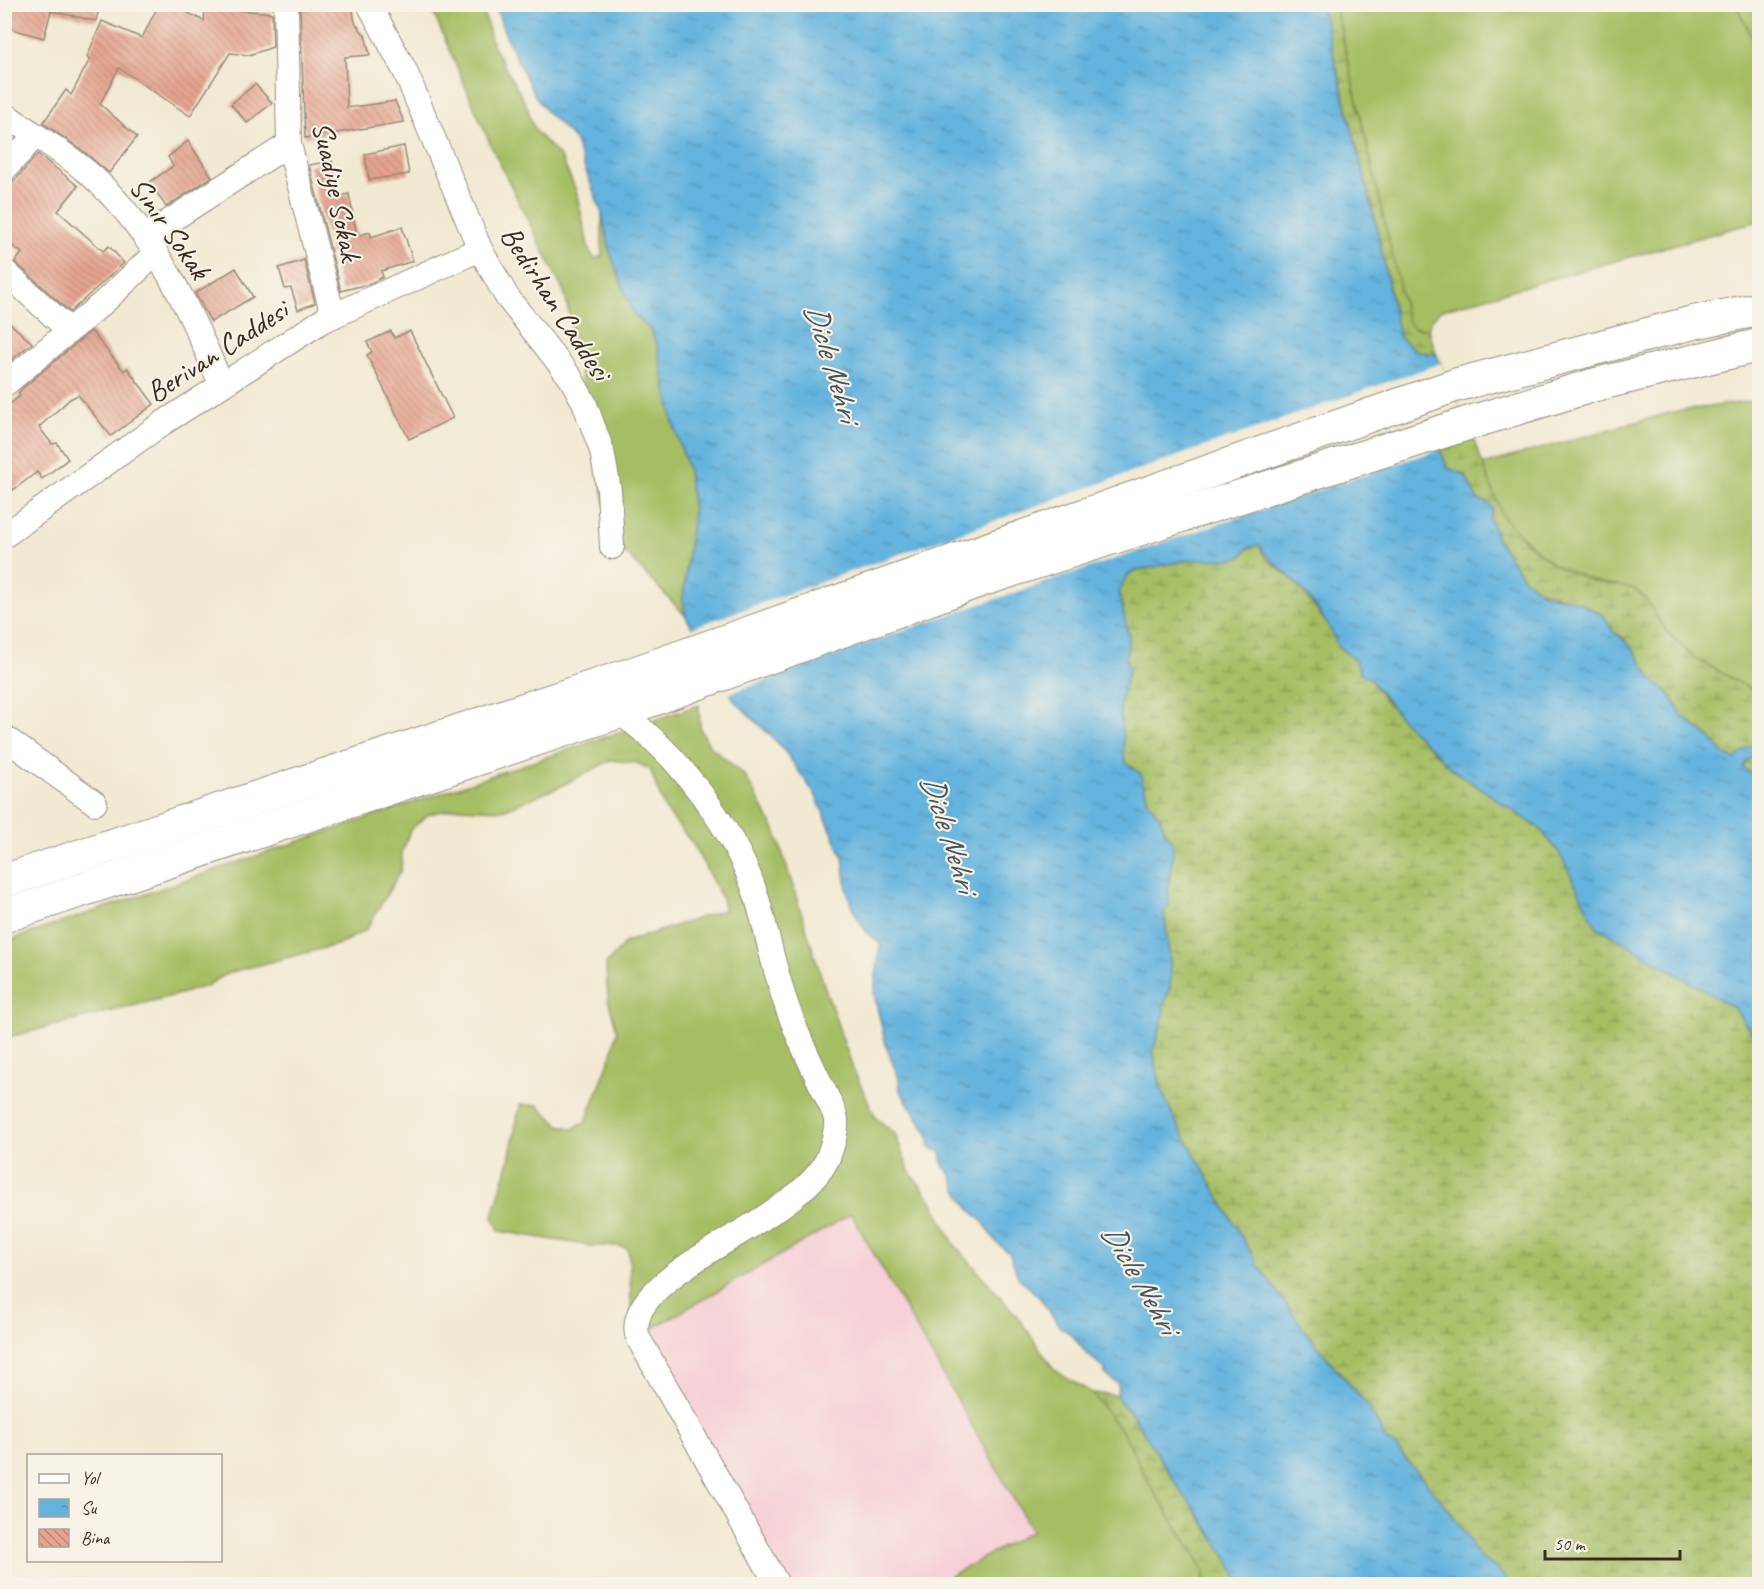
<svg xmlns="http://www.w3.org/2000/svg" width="1764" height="1589" font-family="Caveat,sans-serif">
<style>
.built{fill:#f6cfd7}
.grass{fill:#a6be64;stroke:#707441;stroke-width:1.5}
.wetland{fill:url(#wetland-marsh);stroke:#707441;stroke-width:1.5}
.water{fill:url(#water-ripples);stroke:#506e7e;stroke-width:1.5}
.pier{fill:#f2e9d2}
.building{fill:url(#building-back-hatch)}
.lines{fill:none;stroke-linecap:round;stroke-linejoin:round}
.minor-casing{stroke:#968a78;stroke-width:26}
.highway-casing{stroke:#968a78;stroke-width:35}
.minor{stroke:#fff;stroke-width:24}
.highway{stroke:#fff;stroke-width:33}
.labels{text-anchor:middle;stroke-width:4.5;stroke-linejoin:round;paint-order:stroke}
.street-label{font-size:30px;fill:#3b2a1e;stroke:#f7f3e8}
.water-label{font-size:32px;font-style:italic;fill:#475358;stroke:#f7f3e8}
</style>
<defs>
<pattern id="wetland-marsh" width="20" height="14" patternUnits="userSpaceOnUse" patternTransform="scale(1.5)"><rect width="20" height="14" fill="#a6be64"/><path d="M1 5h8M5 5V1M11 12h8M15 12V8" fill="none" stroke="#889b52"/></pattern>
<pattern id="water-ripples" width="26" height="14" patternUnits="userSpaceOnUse" patternTransform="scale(1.5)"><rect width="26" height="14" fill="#64b3de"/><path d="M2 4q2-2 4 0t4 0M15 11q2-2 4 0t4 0" fill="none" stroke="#5492b3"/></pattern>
<pattern id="building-back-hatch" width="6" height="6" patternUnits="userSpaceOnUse" patternTransform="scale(1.5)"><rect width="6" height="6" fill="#e6a490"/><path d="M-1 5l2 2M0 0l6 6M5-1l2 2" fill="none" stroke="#bc8675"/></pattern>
</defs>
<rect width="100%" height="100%" fill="#f7f3e8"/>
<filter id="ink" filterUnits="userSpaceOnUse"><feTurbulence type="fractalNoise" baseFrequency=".0167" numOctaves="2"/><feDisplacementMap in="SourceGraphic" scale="12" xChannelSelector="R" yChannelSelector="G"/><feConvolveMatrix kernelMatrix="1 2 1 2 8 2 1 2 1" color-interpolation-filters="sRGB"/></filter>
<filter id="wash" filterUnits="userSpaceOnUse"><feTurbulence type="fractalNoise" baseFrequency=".008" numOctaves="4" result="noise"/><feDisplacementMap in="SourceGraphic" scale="24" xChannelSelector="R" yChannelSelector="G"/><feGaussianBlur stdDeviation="1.35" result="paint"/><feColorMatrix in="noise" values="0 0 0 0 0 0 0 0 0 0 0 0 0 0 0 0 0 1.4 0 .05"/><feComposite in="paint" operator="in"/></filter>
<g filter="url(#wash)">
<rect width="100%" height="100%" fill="#f2e9d2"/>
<polygon class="built" points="851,1214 1032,1531 936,1584 777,1584 638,1337"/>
<g class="grass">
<polygon points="430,5 482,5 493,46 527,106 531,121 537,133 561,158 576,190 589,251 595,259 602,256 602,214 610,252 633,314 649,328 657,345 674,426 688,469 693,512 683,598 685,615 612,539 565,294 492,148"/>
<polygon points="1335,5 1736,5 1759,52 1759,221 1441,310 1431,320 1428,329 1414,328 1407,321"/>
<polygon points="1759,400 1759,694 1695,658 1666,631 1644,597 1632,588 1592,581 1553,564 1541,554 1511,527 1502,515 1482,465 1672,412"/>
<path d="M699,705l1,23 9,17 36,31 30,54 50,158 28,81 23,49 19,16 14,37 23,30 22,43 63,72 37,53 38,24 34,44 24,48 47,73 7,13v13h-268l96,-53 -181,-317 -213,123c-11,-30 -5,-58 -10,-88l-9,-3h-27l-93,-15 -6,-15 16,-56 11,-55h18l21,20 14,4 13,-8 26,-67 5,-23 -9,-32 -2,-35 20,-22 98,-32 -1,-9 -30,-57 -28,-35 -15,-40 -13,-6 -26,-3 -52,27 -56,23 -46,-2 -28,6 -19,16 -8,23 -1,17 -35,60 -26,14 -112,29 -22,13 -26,8 -175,44 -1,-96z"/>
</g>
<g class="wetland">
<polygon points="1321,5 1335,5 1407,320 1414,328 1428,329 1437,355 1416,351 1399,336 1376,224"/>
<polygon points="1736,5 1756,5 1759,11 1759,52"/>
<polygon points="1473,438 1502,515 1526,542 1553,564 1592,581 1632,588 1644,597 1666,631 1695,658 1759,694 1759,746 1753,745 1735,759 1726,756 1710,738 1684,718 1669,693 1653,681 1626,640 1612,630 1604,616 1586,606 1538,589 1524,579 1496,538 1496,531 1489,520 1491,513 1487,502 1477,499 1465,475 1448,468 1439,450"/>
<polygon points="1259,545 1266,558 1294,581 1335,634 1337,646 1353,658 1361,673 1371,680 1383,698 1423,741 1452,769 1539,828 1559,852 1596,926 1734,1008 1759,1043 1759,1584 1511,1584 1495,1567 1481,1559 1450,1511 1395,1447 1385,1439 1369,1407 1309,1336 1258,1265 1174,1118 1161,1089 1153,1051 1164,1014 1163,1005 1170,989 1171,972 1164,911 1172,866 1172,840 1165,833 1161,818 1148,801 1141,774 1126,763 1123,754 1120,703 1129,669 1126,658 1128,636 1119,593 1126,577 1134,571 1189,560 1241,557 1248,548"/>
<polygon points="1754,756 1759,756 1759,778 1743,768 1744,763"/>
<polygon points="1092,1393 1117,1395 1121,1404 1132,1414 1231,1564 1239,1584 1204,1584 1204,1571 1197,1558 1150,1485 1126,1437"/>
</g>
<path class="water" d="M495,5h826l55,219 23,112 17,15 21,4 36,83 -33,12 8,18 17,7 12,24 14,6 2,5 -4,10 7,11v7l28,41 21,15 31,7 28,15 8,14 20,17 21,34 16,12 15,25 26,20 16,18 9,3 13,-12 11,-1v10c-6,0 -14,5 -16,12l16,10v265l-25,-35 -138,-82 -37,-74 -20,-24 -87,-59 -50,-49 -31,-40 -10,-7 -8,-15 -16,-12c-4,-18 -30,-53 -45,-67 -12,-12 -24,-19 -33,-34l-11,3 -7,9 -8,2 -44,1 -55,11 -8,6 -7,16 10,43 -3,22 3,11 -9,34 4,51 2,9 15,11 7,27 13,17 4,15 7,7 1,16 -5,23 1,27 -5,5 7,61 -1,17 -7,16 1,9 -11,37 8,38 13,29 84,147 51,71 60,71 16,32 10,7 55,65 31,48 14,8 16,17h-272l-8,-20 -33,-52 -18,-22 -48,-76 -11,-10 -4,-9 1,-11 -13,-10v-5l-19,-16 -14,-18 -12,-8 -20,-29 -22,-21 -8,-23 -13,-11 -14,-21 -15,-15 -11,-17 -6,-16 -8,-8 -2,-14 -11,-4 -2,-14 -28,-43 -1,-12 -12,-30 -13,-55 6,-50 -14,-12 -12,-21 -7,-21 -4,-33 -28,-63 -34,-48 -46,-45 -50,-86 -2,-17 10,-86 -5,-43 -14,-43 -17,-81 -8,-17 -16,-14 -7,-19 -16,-43 -8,-38 -28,-75 -28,-28 -12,-17 -27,-55z"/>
<polygon class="pier" points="1441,363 1473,438 898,632 728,694 688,629"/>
<g id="blocks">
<g class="building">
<polygon points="4,4 100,4 96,21 51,11 44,38 4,27"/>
<polygon points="159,4 170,4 204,21 205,7 272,13 273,47 249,55 230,53 190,116 119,68 100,104 137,137 109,173 82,150 43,123 66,90 71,95 90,59 87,57 102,21 142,38"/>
<polygon points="315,4 347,4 353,11 355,23 365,35 370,55 345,57 347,108 395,101 404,122 305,138 300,9"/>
<polygon points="255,84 272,103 247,123 231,104"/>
<polygon points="188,141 212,177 166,207 150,182 173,166 168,157"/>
<polygon points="404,146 409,174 369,180 365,154"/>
<polygon points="38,154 78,186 58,211 103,251 109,246 124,263 70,312 15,262 22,253 4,240 4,184 15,180"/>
<polygon points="332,161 339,196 349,194 357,236 370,232 371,237 402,227 413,261 381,271 383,277 368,284 341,291 309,165"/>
<polygon points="304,260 315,303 298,310 291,288 285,289 279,268"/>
<polygon points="236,268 253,297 211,322 195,293"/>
<polygon points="4,318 32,343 4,366"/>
<polygon points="91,331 124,371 127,368 154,404 111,436 78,395 70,399 39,427 52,444 57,443 68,459 42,479 37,472 4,497 4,409 21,395 18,393 24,387"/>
<polygon points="391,331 394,338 410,331 453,418 409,439 367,355 372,352 367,342"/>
</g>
</g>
</g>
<g filter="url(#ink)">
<use href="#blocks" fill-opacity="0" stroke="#968a78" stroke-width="1.5"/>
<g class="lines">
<g class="minor-casing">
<g id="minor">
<polyline points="286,4 289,144 333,316"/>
<polyline points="369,4 405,71 480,249 507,297 570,377 584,402 602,451 609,490 612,547"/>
<path d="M4,114c30,21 64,40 90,64 61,56 96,132 127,206"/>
<polyline points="4,170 35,136"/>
<polyline points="145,237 289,144"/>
<polyline points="4,271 69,330"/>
<polyline points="4,385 104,302 156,253"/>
<polyline points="4,536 163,423 322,321 480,249"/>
<path d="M618,712c57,36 119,121 139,186 12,41 19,83 35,122 10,26 22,50 34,75 3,7 9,17 10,25 1,12 -3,23 -7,35 -24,66 -205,115 -192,179 1,5 5,11 8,16l132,234"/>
<polyline points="4,737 95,803"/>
</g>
</g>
<g class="highway-casing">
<g id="highway">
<polyline points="4,881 629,675 1456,385 1691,323 1760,309"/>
<polyline points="4,916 618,712 981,580 1472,422 1594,385 1760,345"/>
</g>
</g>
<use href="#minor" class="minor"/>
<use href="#highway" class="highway"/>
</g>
</g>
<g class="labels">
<g class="street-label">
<text transform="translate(337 191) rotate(78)" y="10">Suadiye Sokak</text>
<text transform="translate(170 228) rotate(55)" y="10">Sınır Sokak</text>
<text transform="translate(556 303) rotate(57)" y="10">Bedirhan Caddesi</text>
<text transform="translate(217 351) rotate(-33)" y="10">Berivan Caddesi</text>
</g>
<g class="water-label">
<text transform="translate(833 362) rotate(73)" y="11">Dicle Nehri</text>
<text transform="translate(950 833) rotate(72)" y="11">Dicle Nehri</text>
<text transform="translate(1141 1278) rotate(60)" y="11">Dicle Nehri</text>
</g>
</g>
<rect width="1764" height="1589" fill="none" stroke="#f7f3e8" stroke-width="24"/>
<rect x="27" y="1454" width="195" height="108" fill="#f7f3e8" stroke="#aca397" stroke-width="1.5"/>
<rect x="39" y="1474" width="30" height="9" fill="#ffffff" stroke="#aca397" stroke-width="1.5"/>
<text x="81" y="1484" font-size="18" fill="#3b2a1e">Yol</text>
<rect x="39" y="1499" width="30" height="18" fill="url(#water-ripples)" stroke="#aca397" stroke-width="1.5"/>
<text x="81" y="1514" font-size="18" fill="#3b2a1e">Su</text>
<rect x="39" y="1529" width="30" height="18" fill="url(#building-back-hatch)" stroke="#aca397" stroke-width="1.5"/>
<text x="81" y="1544" font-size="18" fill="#3b2a1e">Bina</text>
<path d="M1545 1550v9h135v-9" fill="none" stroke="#3b2a1e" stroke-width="3"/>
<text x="1554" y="1550" font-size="18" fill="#3b2a1e" stroke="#f7f3e8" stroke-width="4.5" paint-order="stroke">50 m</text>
</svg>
